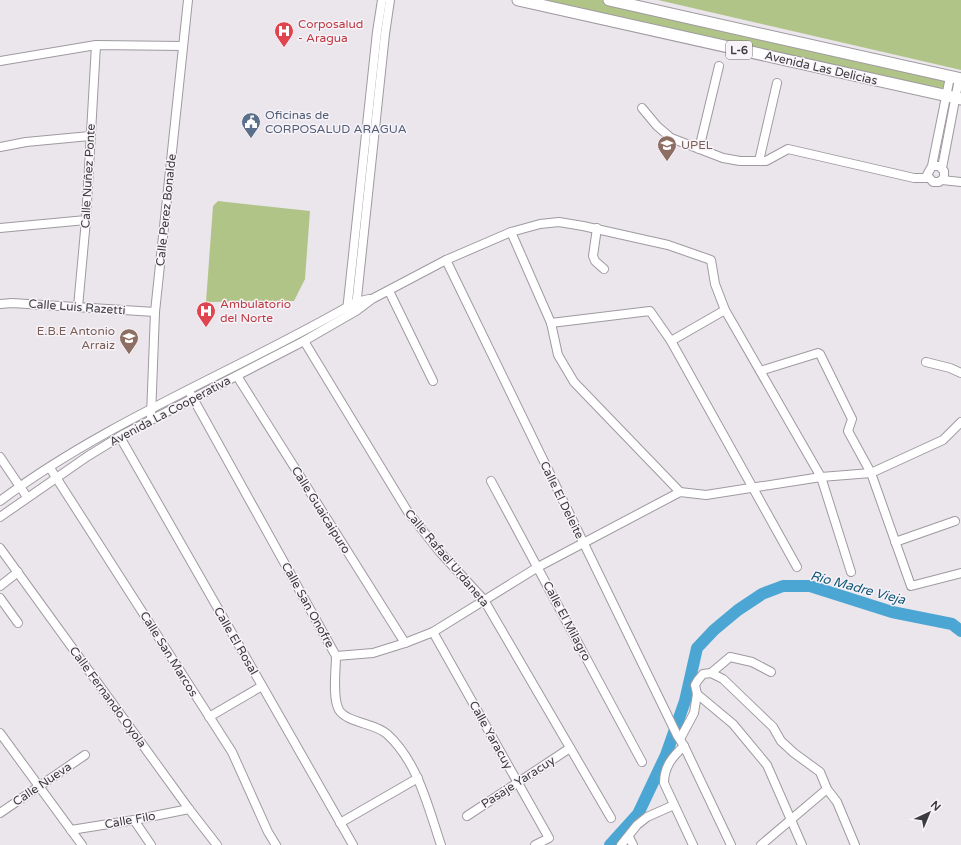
<svg xmlns="http://www.w3.org/2000/svg" width="961" height="845" font-family="'Varela Round',sans-serif">
<style>
.green{fill:#b1c488}
.lines{fill:none;stroke-linecap:round;stroke-linejoin:round}
.river{stroke:#4ca6d4;stroke-width:12}
.minor-casing{stroke:#9f9aa0;stroke-width:10}
.major-casing{stroke:#9f9aa0;stroke-width:13}
.minor{stroke:#fff;stroke-width:8}
.major{stroke:#fff;stroke-width:11}
.labels{text-anchor:middle;stroke-width:3;stroke-linejoin:round;paint-order:stroke}
.shield{fill:#f8f3f9;stroke:#747275;stroke-width:1}
.shield-label{font-size:11px;font-weight:bold;fill:#3c3b3d}
.health-label{font-size:12px;fill:#be3a42;stroke:#f8f3f9;text-anchor:start}
.street-label{font-size:12px;fill:#3c3b3d;stroke:#f8f3f9}
.service-label{font-size:12px;fill:#4e5e75;stroke:#f8f3f9;text-anchor:start}
.education-label{font-size:12px;fill:#785e54;stroke:#f8f3f9;text-anchor:start}
.water-label{font-size:13px;font-style:italic;fill:#125878;stroke:#f8f3f9}
</style>
<rect width="100%" height="100%" fill="#eae6ec"/>
<g class="green">
<polygon points="518,0 609,0 961,79 961,99"/>
<polygon points="658,0 961,0 961,70"/>
<polygon points="218,201 310,211 305,279 294,301 206,302 213,206"/>
</g>
<g class="lines">
<polyline class="river" points="610,845 638,814 666,755 685,701 697,648 714,630 738,610 762,594 783,586 810,586 892,612 952,624 961,631"/>
<g class="minor-casing">
<g id="minor">
<polyline points="0,61 96,45 183,46"/>
<polyline points="642,108 657,126 671,138 723,158 740,161 766,161 788,149 914,178 928,178"/>
<polyline points="0,147 26,142 90,136"/>
<polyline points="699,149 719,66"/>
<polyline points="759,161 777,83"/>
<polyline points="932,166 939,166 944,171 944,178 939,182 933,182 927,175 932,166 950,77"/>
<polyline points="942,168 959,79"/>
<polyline points="942,180 961,182"/>
<polyline points="0,228 86,220"/>
<polyline points="597,228 593,256 595,261 604,269"/>
<polyline points="511,232 551,323 558,355 574,382 680,492"/>
<polyline points="446,260 677,735 684,746 731,845"/>
<polyline points="389,291 433,381"/>
<polyline points="0,304 12,303 155,312"/>
<polyline points="78,307 86,220 96,45"/>
<polyline points="356,307 385,34 390,0"/>
<polyline points="347,311 377,32 382,0"/>
<polyline points="551,323 650,311 671,341 797,567"/>
<polyline points="304,341 408,512 439,551 484,600 611,818"/>
<polyline points="671,341 725,310"/>
<polyline points="926,362 950,368 961,373"/>
<polyline points="760,371 818,353 820,354 852,419 848,431 871,473 911,586 961,573"/>
<polyline points="237,376 405,643"/>
<path d="M189,391l147,265c0,13 -4,42 3,54 8,13 36,13 48,24 31,28 41,73 54,111"/>
<polyline points="151,416 155,312 188,0"/>
<polyline points="120,437 353,845"/>
<polyline points="0,457 27,497"/>
<polyline points="50,468 232,752 268,832 276,845"/>
<polyline points="491,481 642,762"/>
<path d="M0,501c108,-81 239,-131 356,-199l13,-3"/>
<polyline points="0,517 88,456 124,434 304,341 356,311 372,299 446,260 511,232 540,224 559,222 583,226 668,245 711,260 715,284 725,310 821,477 851,572"/>
<polyline points="895,542 955,521"/>
<polyline points="0,548 189,809 217,845"/>
<polyline points="0,586 18,572"/>
<polyline points="0,598 18,623"/>
<polyline points="433,632 549,838 535,845"/>
<polyline points="336,656 373,653 405,643 433,632 538,567 680,492 706,495 821,477 871,473 943,440 961,422"/>
<polyline points="711,673 730,657 752,662 771,672"/>
<polyline points="697,694 733,724 767,765 802,845"/>
<polyline points="209,717 262,686"/>
<polyline points="0,733 82,845"/>
<polyline points="680,739 694,713 697,694 695,685 698,680 703,674 711,673 723,679 773,727 781,741 794,753 820,772 827,789 837,802 855,845"/>
<path d="M684,746c-12,11 -20,21 -20,37l29,62"/>
<polyline points="0,813 85,755"/>
<polyline points="467,816 570,748"/>
<polyline points="134,820 151,845"/>
<polyline points="340,823 418,778"/>
<polyline points="71,830 134,820 189,809"/>
<polyline points="629,837 633,845"/>
<polyline points="621,845 637,825 647,817 674,805"/>
<polyline points="761,845 827,789"/>
</g>
</g>
<g class="major-casing">
<g id="major">
<polyline points="518,0 961,99"/>
<polyline points="609,0 961,79"/>
</g>
</g>
<use href="#minor" class="minor"/>
<use href="#major" class="major"/>
</g>
<defs>
<g id="hospital-pin" transform="scale(1)"><path d="M0 17L-7.5 6A9.5 9.5 0 1 1 7.5 6Z" fill="#e0444e" stroke="#f8f3f9"/><path d="M-5-5h3v3.5h4V-5h3V5h-3V1.5h-4V5h-3Z" fill="#fff"/></g>
<g id="civic-pin" transform="scale(1)"><path d="M0 17L-7.5 6A9.5 9.5 0 1 1 7.5 6Z" fill="#5c6f8a" stroke="#f8f3f9"/><path d="M-.6-6.5H3V-4.5H.6V-3L4-1V1h2V6H-6V1h2V-1L-.6-3ZM-1.2 2.5V6h2.4V2.5Z" fill="#fff"/></g>
<g id="university-pin" transform="scale(1)"><path d="M0 17L-7.5 6A9.5 9.5 0 1 1 7.5 6Z" fill="#8d6e63" stroke="#f8f3f9"/><path d="M0-5L7-2L0 1L-7-2ZM-4 1L0 2.5L4 1V4Q0 6-4 4Z" fill="#fff"/></g>
<g id="school-pin" transform="scale(1)"><path d="M0 17L-7.5 6A9.5 9.5 0 1 1 7.5 6Z" fill="#8d6e63" stroke="#f8f3f9"/><path d="M0-5L7-2L0 1L-7-2ZM-4 1L0 2.5L4 1V4Q0 6-4 4Z" fill="#fff"/></g>
</defs>
<g fill-rule="evenodd">
<use href="#hospital-pin" x="284" y="31"/>
<use href="#civic-pin" x="251" y="122"/>
<use href="#university-pin" x="667" y="145"/>
<use href="#hospital-pin" x="206" y="311"/>
<use href="#school-pin" x="129" y="338"/>
</g>
<g class="labels">
<rect class="shield" x="726" y="41" width="26" height="18" rx="3"/>
<g class="shield-label">
<text x="739" y="54">L-6</text>
</g>
<g class="health-label">
<text x="298" y="28">Corposalud<tspan x="298" dy="14">- Aragua</tspan></text>
<text x="220" y="308">Ambulatorio<tspan x="220" dy="14">del Norte</tspan></text>
</g>
<g class="street-label">
<text transform="translate(821 68) rotate(13)" y="4">Avenida Las Delicias</text>
<text transform="translate(88 176) rotate(-87)" y="4">Calle Nuñez Ponte</text>
<text transform="translate(166 210) rotate(-84)" y="4">Calle Perez Bonalde</text>
<text transform="translate(77 307) rotate(4)" y="4">Calle Luis Razetti</text>
<text transform="translate(170 411) rotate(-28)" y="4">Avenida La Cooperativa</text>
<text transform="translate(562 500) rotate(64)" y="4">Calle El Deleite</text>
<text transform="translate(321 510) rotate(58)" y="4">Calle Guaicaipuro</text>
<text transform="translate(447 558) rotate(50)" y="4">Calle Rafael Urdaneta</text>
<text transform="translate(308 605) rotate(61)" y="4">Calle San Onofre</text>
<text transform="translate(567 621) rotate(62)" y="4">Calle El Milagro</text>
<text transform="translate(236 641) rotate(60)" y="4">Calle El Rosal</text>
<text transform="translate(169 654) rotate(58)" y="4">Calle San Marcos</text>
<text transform="translate(108 697) rotate(54)" y="4">Calle Fernando Oyola</text>
<text transform="translate(491 735) rotate(61)" y="4">Calle Yaracuy</text>
<text transform="translate(518 782) rotate(-33)" y="4">Pasaje Yaracuy</text>
<text transform="translate(42 784) rotate(-34)" y="4">Calle Nueva</text>
<text transform="translate(130 820) rotate(-10)" y="4">Calle Filo</text>
</g>
<g class="service-label">
<text x="265" y="119">Oficinas de<tspan x="265" dy="14">CORPOSALUD ARAGUA</tspan></text>
</g>
<g class="education-label">
<text x="681" y="149">UPEL</text>
<text x="115" y="335" text-anchor="end">E.B.E Antonio<tspan x="115" dy="14">Arraiz</tspan></text>
</g>
<g class="water-label">
<text transform="translate(858 587) rotate(15)" y="5">Río Madre Vieja</text>
</g>
</g>
<g transform="translate(929 813) rotate(44)" stroke="#f8f3f9" stroke-width="3" paint-order="stroke">
<path d="M0-3L7 15L0 10L-7 15Z" fill="#3c3b3d"/>
<text y="-6" font-size="11" font-weight="bold" text-anchor="middle" fill="#3c3b3d">N</text>
</g>
</svg>
